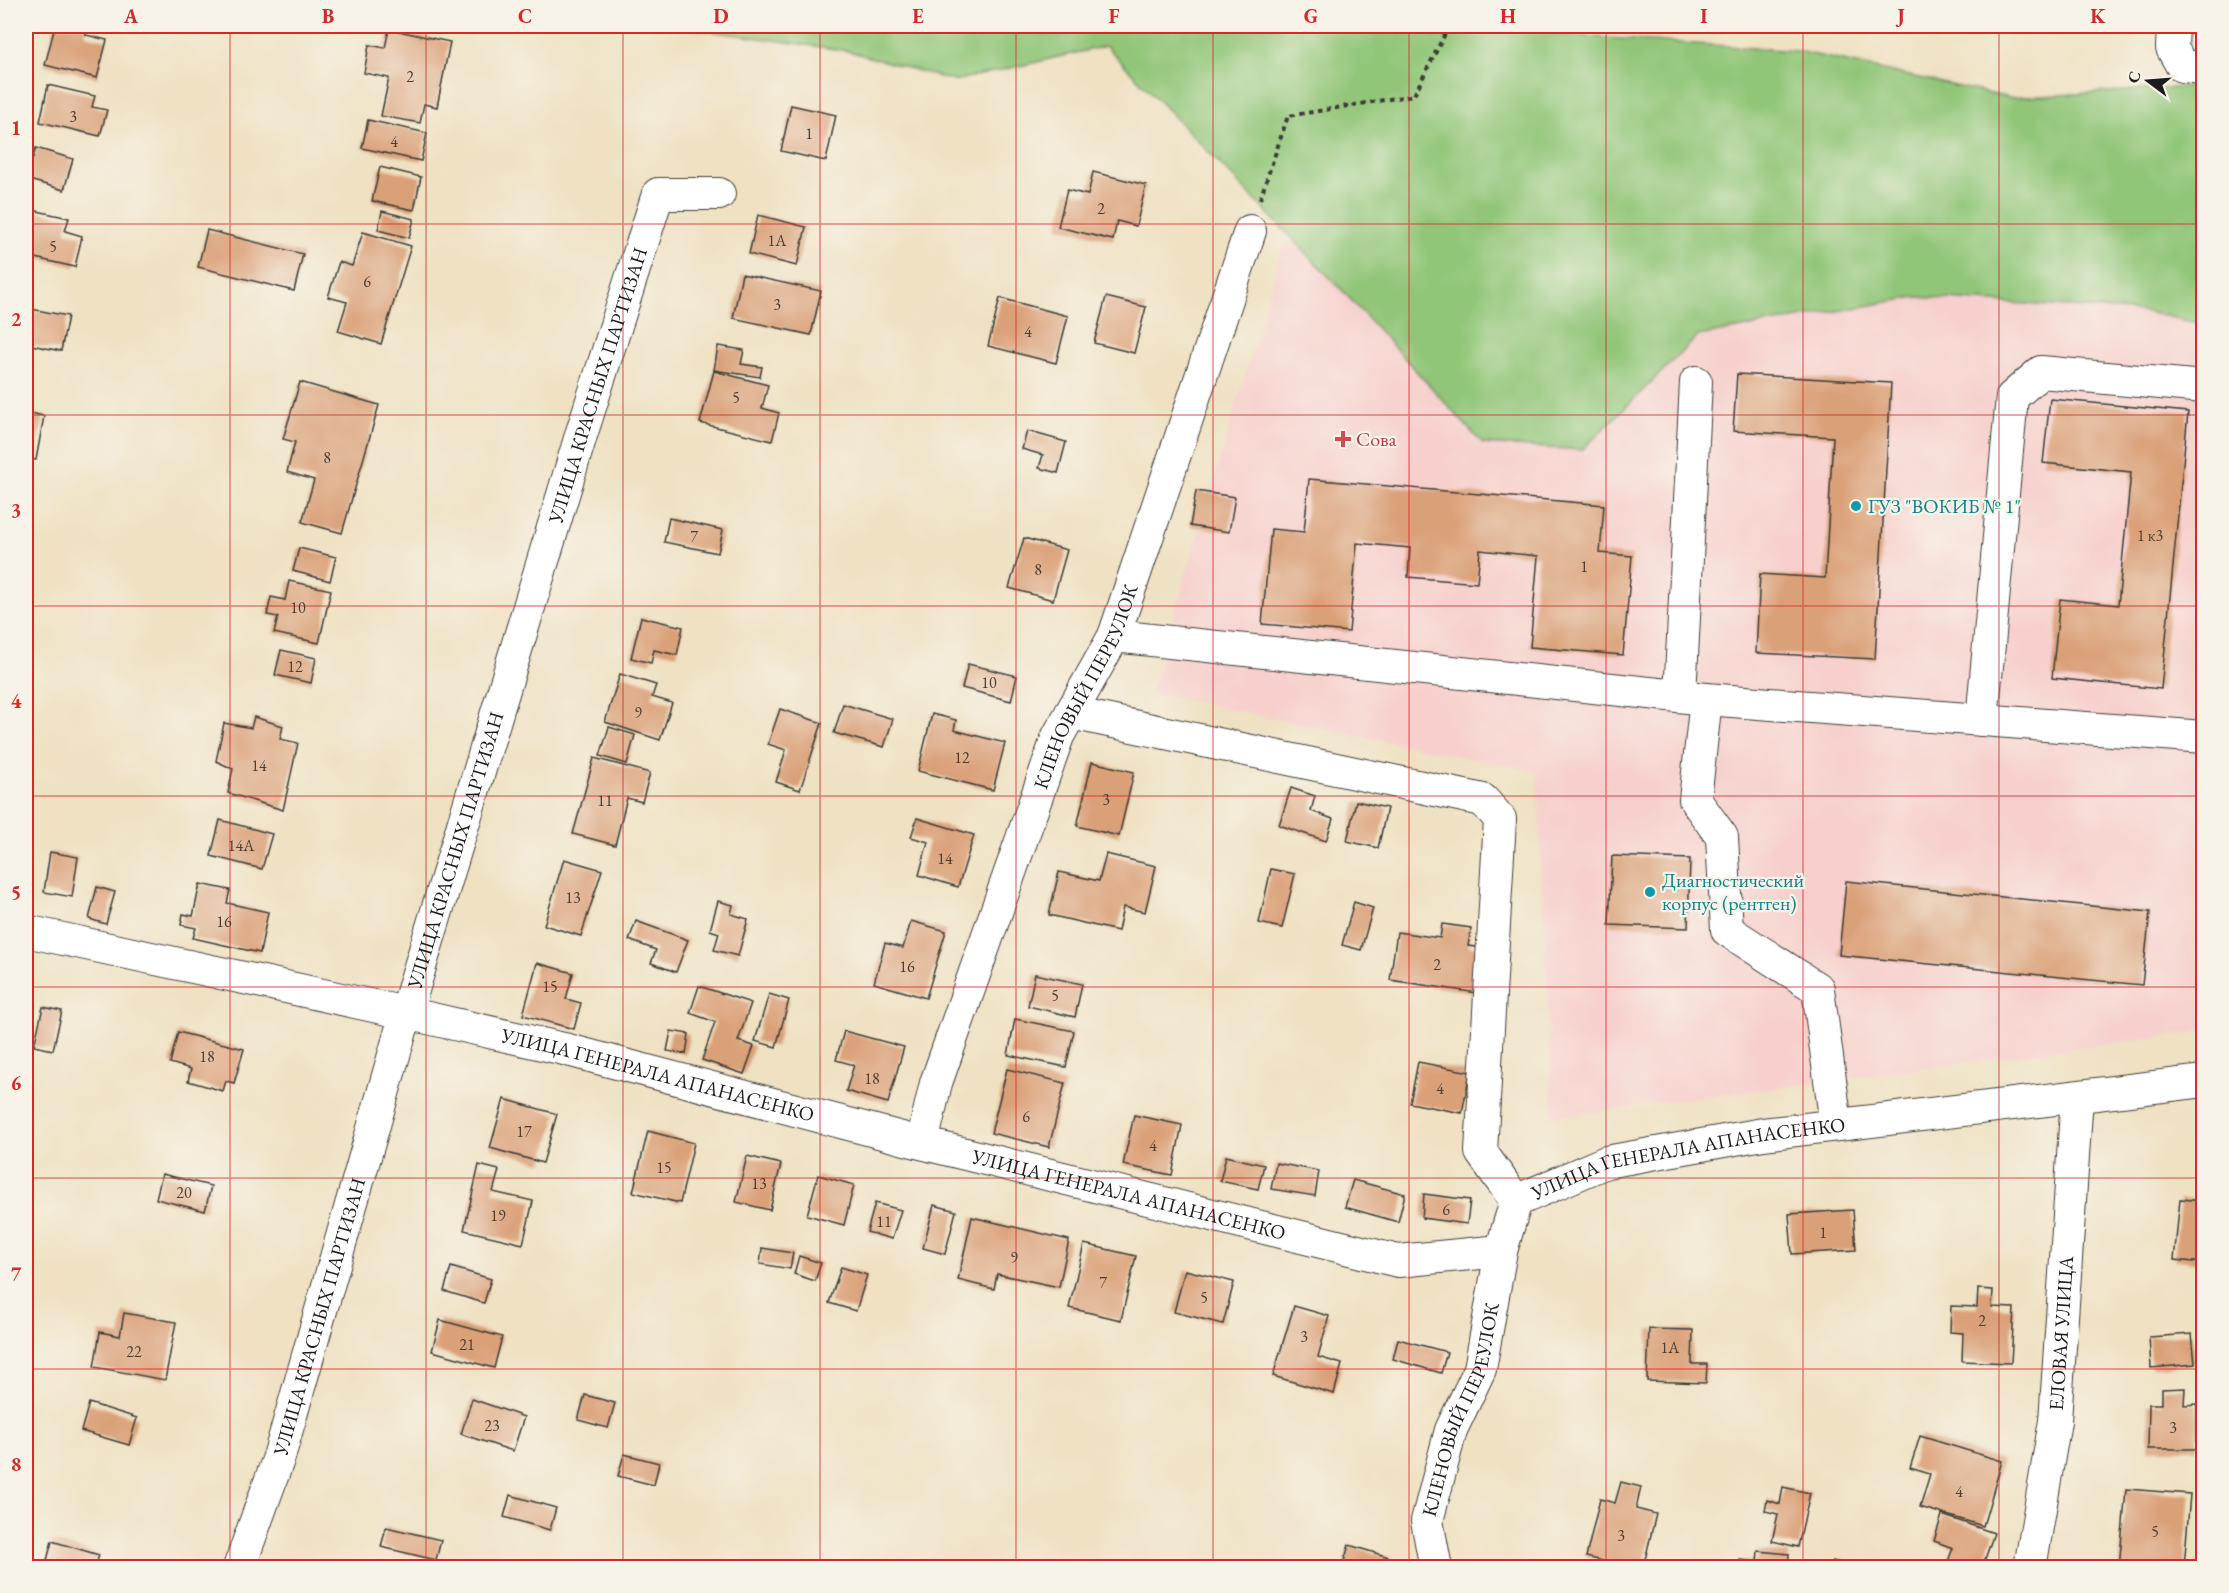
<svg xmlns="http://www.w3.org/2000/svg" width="2229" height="1593" font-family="'EB Garamond',serif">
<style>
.built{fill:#f7d0cd}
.green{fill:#91c678;stroke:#56714a;stroke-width:1.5}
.building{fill:#daa078}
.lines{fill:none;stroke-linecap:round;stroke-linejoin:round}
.street-casing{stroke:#3c3a35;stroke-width:34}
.path{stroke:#3c3a35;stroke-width:4;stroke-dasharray:4.5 4.5;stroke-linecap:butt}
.street{stroke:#fff;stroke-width:32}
.grid{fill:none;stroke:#d62828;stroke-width:1.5;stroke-opacity:0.55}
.health-dot{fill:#e0444e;stroke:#f7f3e8;stroke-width:2}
.culture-dot{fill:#0f9aa8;stroke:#f7f3e8;stroke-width:2}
.labels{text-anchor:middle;stroke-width:4.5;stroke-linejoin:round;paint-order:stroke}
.number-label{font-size:16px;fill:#4c3d33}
.street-label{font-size:20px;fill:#1c1c1c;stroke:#f7f3e8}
.health-label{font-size:20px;fill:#be3a42;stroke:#f7f3e8;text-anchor:start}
.culture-label{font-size:20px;fill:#0d838f;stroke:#f7f3e8;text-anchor:start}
.neatline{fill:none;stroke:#d62828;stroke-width:2}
.grid-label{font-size:20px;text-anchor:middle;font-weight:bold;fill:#d62828}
</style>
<rect width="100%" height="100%" fill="#f7f3e8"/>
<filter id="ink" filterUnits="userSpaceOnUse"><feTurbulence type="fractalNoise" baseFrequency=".0167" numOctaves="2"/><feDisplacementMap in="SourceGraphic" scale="12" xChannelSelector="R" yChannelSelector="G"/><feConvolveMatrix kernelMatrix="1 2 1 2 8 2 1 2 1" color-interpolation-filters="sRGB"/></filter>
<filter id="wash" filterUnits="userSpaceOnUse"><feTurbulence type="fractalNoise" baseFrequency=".008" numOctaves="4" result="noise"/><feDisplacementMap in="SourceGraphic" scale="24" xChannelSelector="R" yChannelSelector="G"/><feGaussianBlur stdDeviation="1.35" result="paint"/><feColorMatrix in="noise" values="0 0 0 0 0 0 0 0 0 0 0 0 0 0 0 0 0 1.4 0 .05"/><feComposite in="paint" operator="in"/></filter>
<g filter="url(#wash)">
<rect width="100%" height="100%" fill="#efe1c2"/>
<polygon class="built" points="1315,137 2203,218 2203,1031 1553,1117 1537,772 1151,693"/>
<polygon class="green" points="676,26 1532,26 1564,35 1798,51 2009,98 2203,86 2203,324 2146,312 1916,297 1698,336 1582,450 1483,444 1340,288 1106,46 954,81 848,51"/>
<g id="blocks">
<g class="building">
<polygon points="55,26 84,26 86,35 107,40 97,78 45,65"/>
<polygon points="389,29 450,42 437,107 424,104 420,123 381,116 389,78 364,73 369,45 385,48"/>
<polygon points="48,85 95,96 92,107 107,110 100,136 40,122"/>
<polygon points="791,105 836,115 826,161 781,151"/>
<polygon points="368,120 427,133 421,161 362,148"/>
<polygon points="36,148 73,159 64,190 26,179"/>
<polygon points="380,167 421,177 414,210 372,201"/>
<polygon points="1093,172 1146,185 1136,226 1117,221 1113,240 1058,227 1067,190 1088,195"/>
<polygon points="28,209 69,218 65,231 82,236 75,267 26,256 26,220"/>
<polygon points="382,211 414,219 409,238 378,230"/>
<polygon points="758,215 806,227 797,266 749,254"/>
<polygon points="207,230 303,254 294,291 198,267"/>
<polygon points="363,232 411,246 381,344 338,331 347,302 328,297 339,262 352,266"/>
<polygon points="742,274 821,291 811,335 733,318"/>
<polygon points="1106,297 1146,307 1134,353 1094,343"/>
<polygon points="1000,298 1068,316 1056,363 988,346"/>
<polygon points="26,308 68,316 61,351 26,344"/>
<polygon points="718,346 744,350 741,364 762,367 760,377 714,370"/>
<polygon points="714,371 768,385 762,408 779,413 772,441 700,423"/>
<polygon points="1737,374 1891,383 1875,659 1756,653 1760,574 1825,578 1833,437 1733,431"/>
<polygon points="300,382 379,405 342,533 302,522 314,480 287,472 295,442 283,439"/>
<polygon points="2050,399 2188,412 2161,689 2052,678 2060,599 2118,605 2131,472 2043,463"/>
<polygon points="26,412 44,416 36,460 26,459"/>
<polygon points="1027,431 1066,442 1058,473 1039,468 1043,455 1022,449"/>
<polygon points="1309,479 1604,505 1600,553 1632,556 1623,655 1530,647 1538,556 1480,550 1477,583 1408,577 1410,548 1357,543 1349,632 1262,624 1271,529 1304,532"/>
<polygon points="1196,491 1235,497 1229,532 1190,526"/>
<polygon points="669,518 723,530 718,553 664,542"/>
<polygon points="1024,538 1067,550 1053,600 1009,588"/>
<polygon points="299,548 336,557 330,581 293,571"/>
<polygon points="289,581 331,590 319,643 274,633 278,617 267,615 271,597 285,600"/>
<polygon points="641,617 683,627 677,655 654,650 651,663 631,658"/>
<polygon points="281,650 316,658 311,683 275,675"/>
<polygon points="968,664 1017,676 1011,701 962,688"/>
<polygon points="620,674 656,685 652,697 672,703 660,740 605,722"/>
<polygon points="843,704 893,719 884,747 834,733"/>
<polygon points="780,709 822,723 800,790 776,782 786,750 768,744"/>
<polygon points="932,714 956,720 954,730 1005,743 993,790 918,771"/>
<polygon points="254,717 283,726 280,739 298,743 283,810 228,793 233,769 216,761 224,723 251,728"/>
<polygon points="609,727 635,735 627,764 600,756"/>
<polygon points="594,758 650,773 642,802 627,798 615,845 573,834"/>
<polygon points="1092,762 1134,772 1119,836 1077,826"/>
<polygon points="1291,788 1315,796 1311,811 1333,819 1326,841 1279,825"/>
<polygon points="1356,801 1387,808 1378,848 1347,841"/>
<polygon points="917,818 974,835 958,887 919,875 928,842 911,837"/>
<polygon points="220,820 272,834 262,869 211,856"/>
<polygon points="50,852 78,857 72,897 44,892"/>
<polygon points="1106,854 1156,866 1145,912 1123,907 1118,931 1049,915 1059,872 1099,881"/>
<polygon points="1612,856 1690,859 1688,928 1609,925"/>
<polygon points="564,859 602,870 581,936 544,925"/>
<polygon points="1271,869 1295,874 1282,928 1259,923"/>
<polygon points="1846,881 2150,912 2142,985 1839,955"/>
<polygon points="200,884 230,890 227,903 268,912 260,953 193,938 196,928 181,925 183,914 193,916"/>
<polygon points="97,887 115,892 106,924 89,919"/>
<polygon points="718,901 733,905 731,914 748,919 738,956 714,950 719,933 710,930"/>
<polygon points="1354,902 1373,908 1361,950 1342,945"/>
<polygon points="636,921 688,940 676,972 651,963 656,950 629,940"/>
<polygon points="911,921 946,931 926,998 874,983 885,943 903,948"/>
<polygon points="1442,924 1471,928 1468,946 1484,948 1477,993 1390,980 1397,932 1440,938"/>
<polygon points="537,963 573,973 566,999 581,1003 574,1029 523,1015"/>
<polygon points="1035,974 1082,984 1075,1017 1028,1006"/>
<polygon points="699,986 751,1003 738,1041 754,1046 744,1074 702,1060 715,1022 690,1013"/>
<polygon points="769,994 789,1000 776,1047 755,1041"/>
<polygon points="26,1005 34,1007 26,1036"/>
<polygon points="43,1007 62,1011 53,1050 34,1046"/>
<polygon points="1015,1019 1074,1031 1066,1067 1008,1055"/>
<polygon points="671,1031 689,1034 686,1054 667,1051"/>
<polygon points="844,1031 904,1047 888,1103 846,1091 854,1065 836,1060"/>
<polygon points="178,1032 244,1049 234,1083 226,1081 223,1091 188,1081 191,1069 170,1063"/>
<polygon points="1418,1062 1470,1072 1462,1113 1410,1103"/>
<polygon points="1007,1069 1065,1083 1049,1147 991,1133"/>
<polygon points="504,1099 557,1114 543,1163 490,1148"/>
<polygon points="1134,1115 1182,1125 1172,1175 1123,1165"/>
<polygon points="648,1131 694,1143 680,1203 633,1192"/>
<polygon points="747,1156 781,1164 770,1210 736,1202"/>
<polygon points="1226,1156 1264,1165 1258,1189 1220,1181"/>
<polygon points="1276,1163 1319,1171 1315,1196 1271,1189"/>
<polygon points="479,1165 499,1170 493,1192 533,1201 523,1244 464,1230"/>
<polygon points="162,1174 211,1186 205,1211 156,1199"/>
<polygon points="818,1175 854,1185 844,1225 807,1215"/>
<polygon points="1353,1180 1405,1194 1398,1222 1345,1207"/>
<polygon points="1424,1194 1470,1200 1467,1224 1422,1218"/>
<polygon points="2180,1199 2204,1201 2204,1263 2174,1260"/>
<polygon points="875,1203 901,1210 892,1239 867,1232"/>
<polygon points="934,1205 956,1211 945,1254 923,1248"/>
<polygon points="1853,1210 1856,1250 1792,1254 1789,1214"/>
<polygon points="972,1217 1069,1240 1059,1287 997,1274 994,1289 958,1280"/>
<polygon points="1084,1244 1136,1256 1121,1320 1069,1308"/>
<polygon points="762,1248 793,1253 790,1269 760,1264"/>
<polygon points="799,1256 821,1263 815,1281 794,1274"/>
<polygon points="451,1267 491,1279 484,1303 444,1291"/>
<polygon points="841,1267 867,1275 856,1311 829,1303"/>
<polygon points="1185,1270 1234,1282 1223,1324 1174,1312"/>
<polygon points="1978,1289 1993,1290 1992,1307 2014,1308 2011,1363 1962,1361 1963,1333 1950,1332 1951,1306 1977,1307"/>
<polygon points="1294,1306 1329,1316 1318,1357 1342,1364 1334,1394 1273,1376"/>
<polygon points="124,1313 176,1322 165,1380 94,1367 100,1332 120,1336"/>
<polygon points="440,1320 502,1337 494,1368 432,1351"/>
<polygon points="1649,1329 1693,1330 1692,1364 1707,1364 1706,1383 1647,1381"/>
<polygon points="2192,1334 2195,1364 2151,1368 2149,1337"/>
<polygon points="1398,1339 1447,1352 1441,1373 1393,1359"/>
<polygon points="2185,1388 2184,1405 2197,1404 2197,1449 2148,1449 2149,1404 2162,1404 2162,1389"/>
<polygon points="585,1395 615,1403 608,1428 578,1420"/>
<polygon points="472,1399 524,1417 513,1451 461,1434"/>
<polygon points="89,1403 137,1418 129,1445 81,1431"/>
<polygon points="1920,1436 2002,1461 1983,1526 1920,1507 1930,1474 1910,1468"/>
<polygon points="624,1454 659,1463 654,1485 618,1476"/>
<polygon points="1621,1482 1641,1487 1636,1509 1656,1514 1643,1568 1633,1568 1586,1557 1600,1499 1615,1503"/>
<polygon points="1783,1487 1810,1493 1798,1547 1772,1541 1778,1514 1765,1511 1767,1500 1780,1504"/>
<polygon points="2126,1489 2190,1494 2184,1568 2119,1568"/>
<polygon points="510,1495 556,1508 550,1530 504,1517"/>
<polygon points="1942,1515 1994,1533 1982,1568 1956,1568 1947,1564 1953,1548 1934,1541"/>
<polygon points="386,1527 441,1540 436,1560 381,1547"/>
<polygon points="52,1541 99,1555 95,1568 45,1568"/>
<polygon points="1349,1545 1392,1558 1389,1568 1342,1568"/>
<polygon points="1758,1551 1789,1554 1788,1568 1739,1568 1740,1560 1757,1562"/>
<polygon points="1833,1561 1857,1567 1857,1568 1831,1568"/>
</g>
</g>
</g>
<g filter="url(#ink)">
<use href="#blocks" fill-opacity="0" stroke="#3c3a35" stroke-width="1.5"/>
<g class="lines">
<g class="street-casing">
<g id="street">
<polyline points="2173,26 2172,48 2182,66 2204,68"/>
<polyline points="1114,636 1706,699 2204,737"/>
<polyline points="1680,696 1696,382"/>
<polyline points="1706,699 1695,800 1722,837 1727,930 1818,989 1836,1125"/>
<polyline points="1071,713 1483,800 1500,819 1481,1152 1516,1201"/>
<polyline points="1982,720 2012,397 2041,372 2204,387"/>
<path id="s1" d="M26,931l380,82 158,36 349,92 485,120 103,-10 15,-50 90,-39 157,-28 441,-53"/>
<path id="s2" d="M922,1143l14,-60 122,-347 56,-100 136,-405"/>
<path id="s3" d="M239,1568l40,-111 127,-444 176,-581 76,-238h61"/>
<path id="s4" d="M1436,1568l-9,-47 24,-91 29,-61 21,-118"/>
<path id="s5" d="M2030,1568l25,-147 22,-324"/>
</g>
</g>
<polyline class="path" points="1260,199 1288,116 1414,95 1449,26"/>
<use href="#street" class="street"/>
</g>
</g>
<path class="grid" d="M230,26v1542M426,26v1542M623,26v1542M820,26v1542M1016,26v1542M1213,26v1542M1409,26v1542M1606,26v1542M1803,26v1542M1999,26v1542M26,224h2178M26,415h2178M26,606h2178M26,796h2178M26,987h2178M26,1178h2178M26,1369h2178"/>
<path class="health-dot" d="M1340 430h6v6h6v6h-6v6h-6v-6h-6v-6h6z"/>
<g class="culture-dot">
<circle cx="1856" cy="506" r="6"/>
<circle cx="1650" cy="892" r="6"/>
</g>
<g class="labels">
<g class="number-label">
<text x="410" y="82">2</text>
<text x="73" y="122">3</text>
<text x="809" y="139">1</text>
<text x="394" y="147">4</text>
<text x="1101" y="214">2</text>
<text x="777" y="246">1А</text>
<text x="53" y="252">5</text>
<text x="367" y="287">6</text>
<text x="777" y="310">3</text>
<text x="1028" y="337">4</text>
<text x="736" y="403">5</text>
<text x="327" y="463">8</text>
<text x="2150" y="541">1 к3</text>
<text x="694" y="542">7</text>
<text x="1584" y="572">1</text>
<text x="1038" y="575">8</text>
<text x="298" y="613">10</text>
<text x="295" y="672">12</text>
<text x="989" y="688">10</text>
<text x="638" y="718">9</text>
<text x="962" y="763">12</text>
<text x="259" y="771">14</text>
<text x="1106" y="805">3</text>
<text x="605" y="806">11</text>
<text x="241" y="851">14А</text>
<text x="945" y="864">14</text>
<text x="573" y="903">13</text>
<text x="224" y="927">16</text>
<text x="1437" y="970">2</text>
<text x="907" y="972">16</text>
<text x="550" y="992">15</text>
<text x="1055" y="1001">5</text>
<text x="207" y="1062">18</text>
<text x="872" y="1084">18</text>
<text x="1440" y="1094">4</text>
<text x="1026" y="1122">6</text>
<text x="524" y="1137">17</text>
<text x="1153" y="1151">4</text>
<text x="664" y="1173">15</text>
<text x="759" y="1189">13</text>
<text x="184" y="1198">20</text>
<text x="1446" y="1215">6</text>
<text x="498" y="1221">19</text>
<text x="884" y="1227">11</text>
<text x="1823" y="1238">1</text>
<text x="1014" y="1263">9</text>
<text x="1103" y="1288">7</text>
<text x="1204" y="1303">5</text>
<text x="1982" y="1326">2</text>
<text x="1304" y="1342">3</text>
<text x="467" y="1350">21</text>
<text x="1670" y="1353">1А</text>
<text x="134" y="1357">22</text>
<text x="492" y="1431">23</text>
<text x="2173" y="1433">3</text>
<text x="1959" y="1497">4</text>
<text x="2155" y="1537">5</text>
<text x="1621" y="1541">3</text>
</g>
<g class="street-label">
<text dy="7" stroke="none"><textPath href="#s3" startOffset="1236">УЛИЦА КРАСНЫХ ПАРТИЗАН</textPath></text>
<text dy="7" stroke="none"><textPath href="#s2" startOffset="486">КЛЕНОВЫЙ ПЕРЕУЛОК</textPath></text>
<text dy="7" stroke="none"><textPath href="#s3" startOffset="750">УЛИЦА КРАСНЫХ ПАРТИЗАН</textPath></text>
<text dy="7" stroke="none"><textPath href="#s1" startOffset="648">УЛИЦА ГЕНЕРАЛА АПАНАСЕНКО</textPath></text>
<text dy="7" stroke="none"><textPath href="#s1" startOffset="1746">УЛИЦА ГЕНЕРАЛА АПАНАСЕНКО</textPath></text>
<text dy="7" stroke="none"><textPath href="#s1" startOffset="1134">УЛИЦА ГЕНЕРАЛА АПАНАСЕНКО</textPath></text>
<text dy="7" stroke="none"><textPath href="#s3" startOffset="264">УЛИЦА КРАСНЫХ ПАРТИЗАН</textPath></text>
<text dy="7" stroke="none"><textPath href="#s5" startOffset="237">ЕЛОВАЯ УЛИЦА</textPath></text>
<text dy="7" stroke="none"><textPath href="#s4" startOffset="165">КЛЕНОВЫЙ ПЕРЕУЛОК</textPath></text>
</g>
<g class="health-label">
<text x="1356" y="446">Сова</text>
</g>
<g class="culture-label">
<text x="1868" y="513">ГУЗ "ВОКИБ № 1"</text>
<text x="1662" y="887">Диагностический<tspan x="1662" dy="23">корпус (рентген)</tspan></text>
</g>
</g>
<rect width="2229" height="1593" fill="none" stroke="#f7f3e8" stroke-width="66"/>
<g transform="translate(2148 81) rotate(286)" stroke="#f7f3e8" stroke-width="4.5" paint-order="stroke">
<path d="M0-4.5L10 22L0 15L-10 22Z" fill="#1c1c1c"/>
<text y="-9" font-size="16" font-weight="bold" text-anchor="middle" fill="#1c1c1c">С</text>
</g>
<rect x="33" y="33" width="2163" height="1527" class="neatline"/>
<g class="grid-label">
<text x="131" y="23">A</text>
<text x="328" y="23">B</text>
<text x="525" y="23">C</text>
<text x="721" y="23">D</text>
<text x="918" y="23">E</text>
<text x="1114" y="23">F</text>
<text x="1311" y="23">G</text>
<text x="1508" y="23">H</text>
<text x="1704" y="23">I</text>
<text x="1901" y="23">J</text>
<text x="2098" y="23">K</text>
<text x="16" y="135">1</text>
<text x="16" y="326">2</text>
<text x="16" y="517">3</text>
<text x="16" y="708">4</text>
<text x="16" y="899">5</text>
<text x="16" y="1090">6</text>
<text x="16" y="1281">7</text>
<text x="16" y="1471">8</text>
</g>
</svg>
